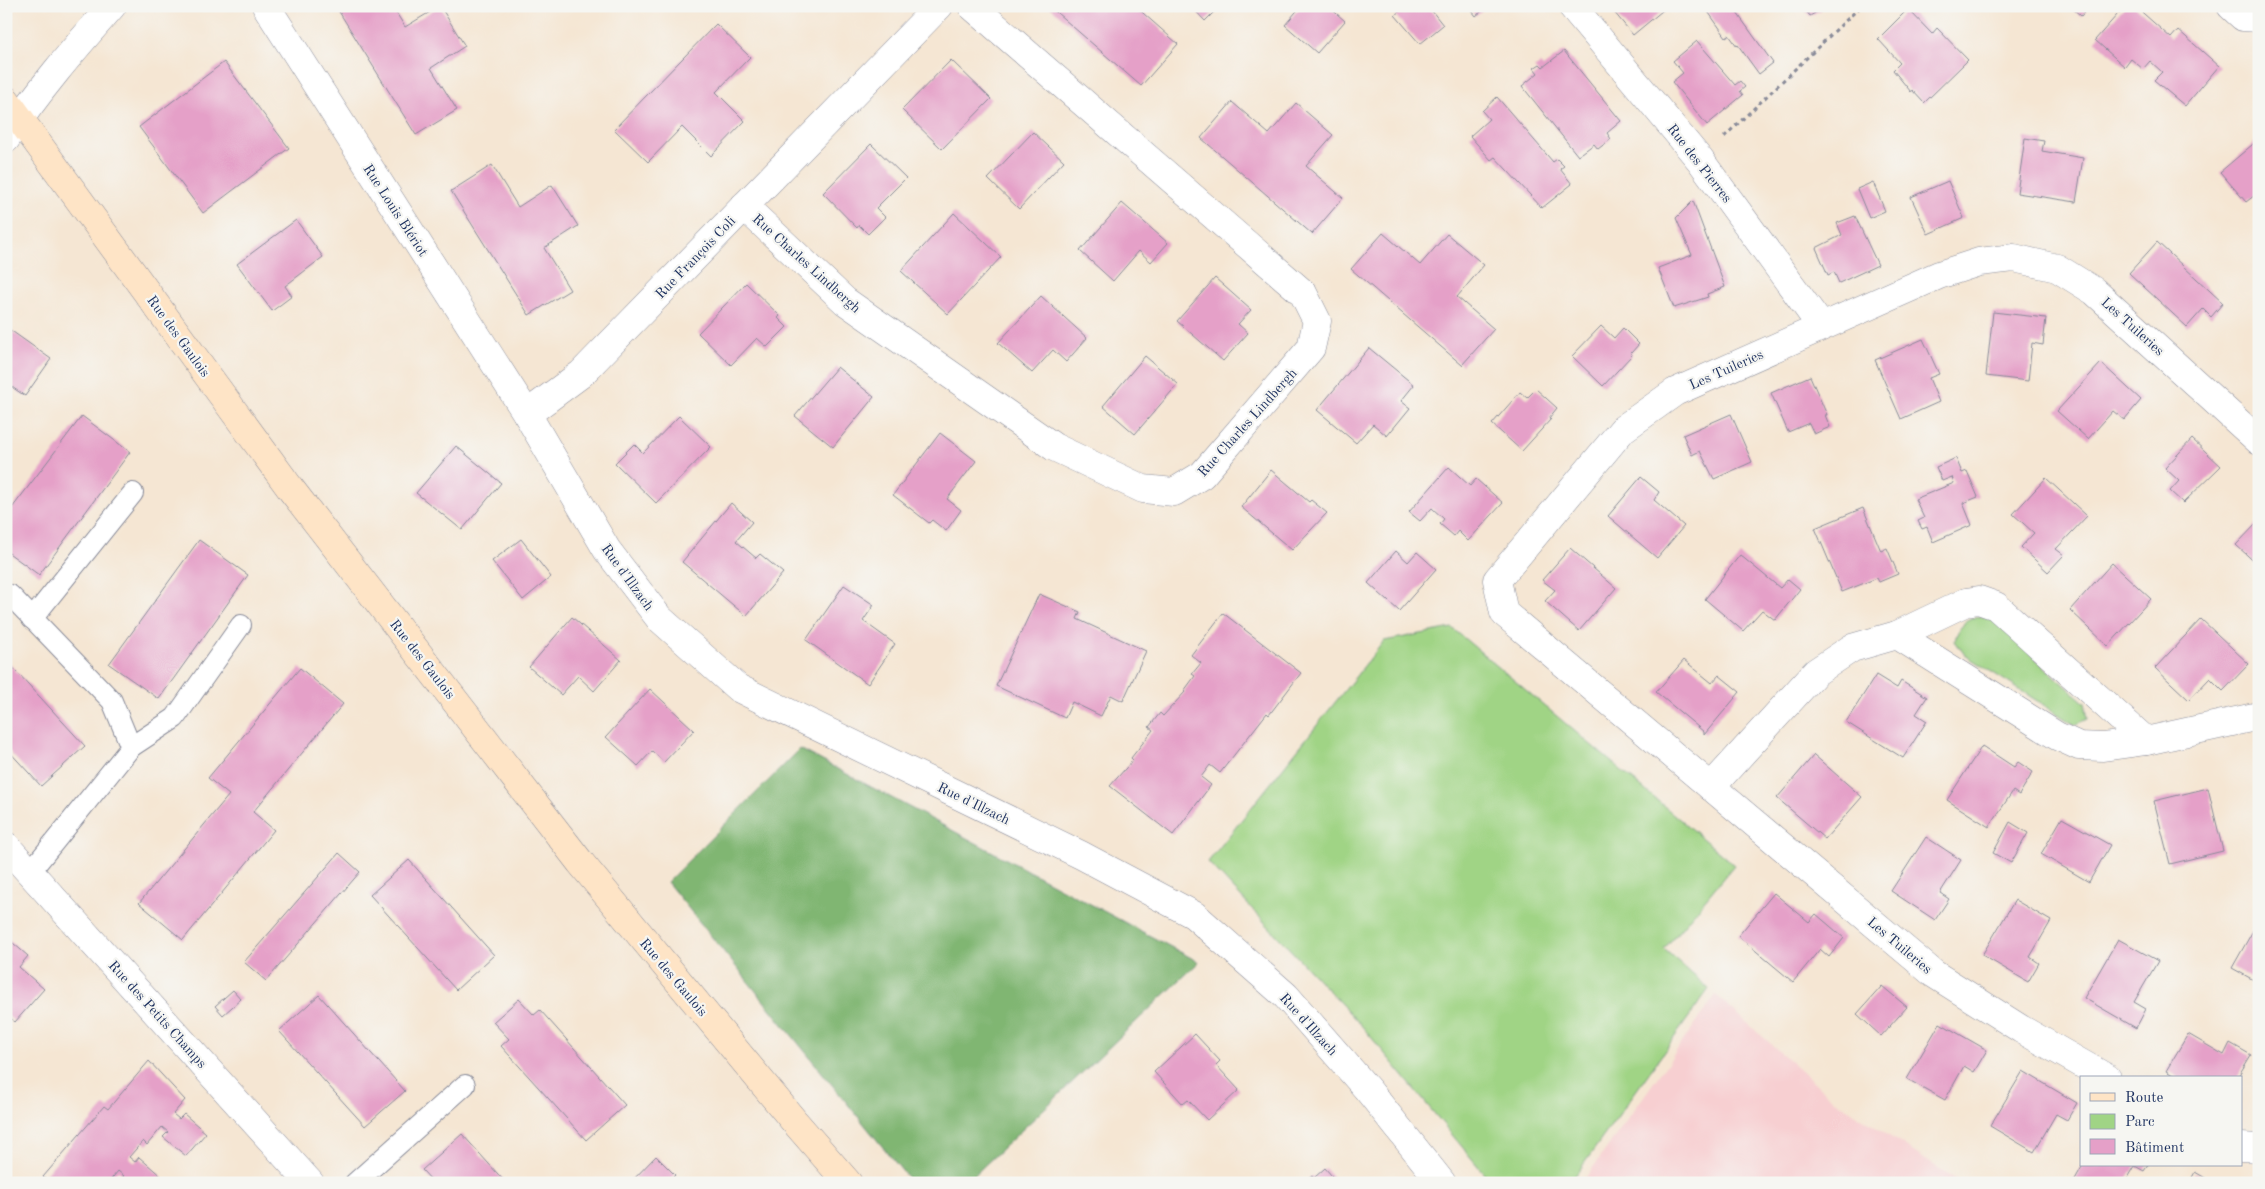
<svg xmlns="http://www.w3.org/2000/svg" width="2265" height="1189" font-family="'Old Standard TT',serif">
<style>
.built{fill:#f7cfd1}
.green{fill:#a0d485;stroke:#5e8272}
.forest{fill:#80b672;stroke:#4e7268}
.building{fill:#e5a0c8}
.lines{fill:none;stroke-linecap:round;stroke-linejoin:round}
.service-casing{stroke:#888a98;stroke-width:22}
.minor-casing{stroke:#888a98;stroke-width:29}
.secondary-casing{stroke:#888a98;stroke-width:29}
.path{stroke:#888a98;stroke-width:3;stroke-dasharray:4 4;stroke-linecap:butt}
.service{stroke:#fff;stroke-width:20}
.minor{stroke:#fff;stroke-width:28}
.secondary{stroke:#fee4c6;stroke-width:28}
.labels{text-anchor:middle;stroke-width:4.5;stroke-linejoin:round;paint-order:stroke}
.street-label{font-size:14px;fill:#1b2f5e;stroke:#f6f6f2}
</style>
<rect width="100%" height="100%" fill="#f6f6f2"/>
<filter id="ink" filterUnits="userSpaceOnUse"><feTurbulence type="fractalNoise" baseFrequency=".02" numOctaves="2"/><feDisplacementMap in="SourceGraphic" scale="10" xChannelSelector="R" yChannelSelector="G"/><feConvolveMatrix kernelMatrix="1 2 1 2 8 2 1 2 1" color-interpolation-filters="sRGB"/></filter>
<filter id="wash" filterUnits="userSpaceOnUse"><feTurbulence type="fractalNoise" baseFrequency=".0096" numOctaves="4" result="noise"/><feDisplacementMap in="SourceGraphic" scale="20" xChannelSelector="R" yChannelSelector="G"/><feGaussianBlur stdDeviation="1.12" result="paint"/><feColorMatrix in="noise" values="0 0 0 0 0 0 0 0 0 0 0 0 0 0 0 0 0 1.4 0 .05"/><feComposite in="paint" operator="in"/></filter>
<g filter="url(#wash)">
<rect width="100%" height="100%" fill="#f5e6d3"/>
<polygon class="built" points="1716,995 1834,1100 1961,1183 1582,1183"/>
<g class="green">
<path d="M1981,616l9,2 95,85 3,16 -13,6 -110,-70 -10,-14c2,-13 13,-24 26,-25z"/>
<polygon points="1452,628 1734,865 1664,949 1709,989 1570,1183 1492,1183 1361,1025 1208,862 1384,641"/>
</g>
<polygon class="forest" points="800,749 1199,962 966,1183 912,1183 667,882"/>
<g id="blocks">
<g class="building">
<polygon points="345,6 392,6 405,27 440,6 465,46 431,68 457,110 416,135 338,10"/>
<polygon points="1049,6 1135,6 1178,44 1141,86"/>
<polygon points="1191,6 1220,6 1205,21"/>
<polygon points="1301,6 1328,6 1345,21 1317,53 1285,25"/>
<polygon points="1406,6 1428,6 1443,25 1420,44 1395,15"/>
<polygon points="1468,6 1488,6 1476,16"/>
<polygon points="1609,6 1668,6 1633,35"/>
<polygon points="1704,6 1732,6 1773,63 1759,74 1738,45 1737,46 1729,35 1726,37"/>
<polygon points="1802,6 1826,6 1810,16"/>
<polygon points="2070,6 2090,6 2081,16"/>
<polygon points="2125,6 2135,6 2171,38 2178,30 2219,66 2185,106 2154,80 2162,72 2150,61 2143,69 2131,59 2125,67 2095,40"/>
<polygon points="1908,9 1932,34 1937,28 1968,60 1924,103 1912,90 1911,92 1893,70 1900,63 1878,39"/>
<polygon points="716,24 750,57 716,92 745,121 711,156 682,127 648,162 614,129"/>
<polygon points="1697,41 1735,85 1740,81 1745,87 1740,91 1743,95 1707,125 1672,82 1683,73 1673,61"/>
<polygon points="1564,51 1621,121 1607,133 1611,139 1598,149 1594,144 1578,156 1522,86 1538,73 1534,68 1540,64 1543,67"/>
<polygon points="951,60 991,99 942,149 902,110"/>
<polygon points="224,62 289,148 203,213 139,127"/>
<polygon points="1497,97 1553,162 1557,159 1564,166 1560,169 1572,184 1542,208 1495,157 1491,160 1470,136 1489,119 1482,111"/>
<polygon points="1232,102 1269,134 1296,103 1333,135 1306,166 1343,198 1312,234 1201,138"/>
<polygon points="1033,132 1064,161 1019,209 988,179"/>
<polygon points="2025,138 2044,141 2042,151 2083,158 2076,202 2017,193"/>
<polygon points="2259,139 2259,192 2246,202 2220,172"/>
<polygon points="871,144 906,178 876,208 885,217 868,234 859,225 857,228 823,193"/>
<polygon points="492,165 518,207 552,185 578,226 544,248 570,290 529,315 451,191"/>
<polygon points="1948,181 1964,218 1928,234 1911,197"/>
<polygon points="1873,182 1885,211 1869,218 1857,189"/>
<polygon points="1693,201 1725,287 1707,294 1708,297 1674,308 1658,268 1692,255 1676,218"/>
<polygon points="1122,203 1168,243 1151,262 1139,251 1113,281 1080,251"/>
<polygon points="954,213 1001,257 948,314 901,271"/>
<polygon points="1855,216 1878,265 1839,283 1834,272 1828,275 1816,248 1842,235 1837,223"/>
<polygon points="296,220 323,257 285,286 292,296 272,311 237,264"/>
<polygon points="1383,233 1420,265 1447,234 1484,265 1457,297 1494,329 1462,365 1351,269"/>
<polygon points="2157,242 2223,303 2211,317 2203,309 2187,327 2129,273"/>
<polygon points="1215,278 1251,310 1238,324 1248,333 1223,361 1177,321"/>
<polygon points="746,283 780,316 778,318 787,327 767,347 757,338 731,365 698,333"/>
<polygon points="1041,296 1087,338 1066,362 1053,350 1032,373 998,343"/>
<polygon points="1993,312 2046,318 2043,345 2032,343 2028,381 1986,376"/>
<polygon points="1601,326 1614,338 1623,328 1639,344 1631,353 1632,355 1603,386 1572,356"/>
<polygon points="6,327 51,359 25,396 6,383"/>
<polygon points="1923,339 1939,374 1929,378 1939,402 1901,419 1875,360"/>
<polygon points="1369,348 1414,385 1401,401 1410,408 1387,436 1373,424 1356,443 1317,410"/>
<polygon points="1145,356 1178,384 1135,434 1103,406"/>
<polygon points="2101,363 2141,400 2124,420 2113,411 2088,439 2057,411"/>
<polygon points="837,367 874,397 833,447 795,416"/>
<polygon points="1810,376 1827,415 1825,415 1830,427 1814,434 1809,423 1788,432 1771,393"/>
<polygon points="1536,389 1557,408 1549,418 1551,419 1522,451 1492,424 1520,392 1527,398"/>
<polygon points="1731,414 1752,462 1714,479 1700,451 1692,455 1683,435"/>
<polygon points="82,416 130,452 39,575 6,551 6,516"/>
<polygon points="679,416 711,447 656,503 615,463 634,444 643,453"/>
<polygon points="940,433 976,461 947,499 961,510 946,531 932,520 929,523 893,495"/>
<polygon points="2192,439 2221,466 2183,503 2170,491 2179,481 2165,468"/>
<polygon points="456,446 501,483 462,530 416,493"/>
<polygon points="1956,458 1962,473 1967,471 1978,497 1963,503 1972,525 1933,542 1927,527 1922,529 1918,521 1924,518 1915,499 1954,483 1952,477 1942,481 1936,467"/>
<polygon points="1449,467 1470,486 1476,479 1503,503 1468,541 1458,531 1454,536 1440,524 1444,519 1432,508 1420,521 1409,512"/>
<polygon points="1271,470 1309,502 1311,500 1327,513 1292,550 1241,507"/>
<polygon points="1641,477 1659,492 1654,500 1684,526 1657,558 1608,516"/>
<polygon points="2046,478 2087,516 2056,549 2064,555 2048,572 2021,547 2034,533 2013,514"/>
<polygon points="731,503 752,522 736,541 756,558 760,554 783,573 746,616 682,562"/>
<polygon points="1863,508 1881,551 1887,548 1898,574 1879,582 1877,578 1842,592 1815,528"/>
<polygon points="2259,521 2259,566 2236,545"/>
<polygon points="521,539 551,577 523,600 492,561"/>
<polygon points="199,540 248,575 159,699 109,664"/>
<polygon points="1570,548 1616,588 1579,631 1545,601 1555,590 1542,580"/>
<polygon points="1396,551 1408,562 1417,552 1436,569 1399,611 1368,583"/>
<polygon points="1740,555 1780,588 1788,579 1800,589 1775,620 1762,610 1743,631 1705,599"/>
<polygon points="2112,563 2151,599 2108,646 2070,610"/>
<polygon points="844,585 874,605 863,621 895,644 868,684 806,640"/>
<polygon points="1039,594 1080,612 1077,619 1146,651 1123,701 1111,695 1101,716 1072,702 1065,718 996,686"/>
<polygon points="1223,613 1301,673 1269,715 1267,713 1220,773 1210,765 1201,777 1211,785 1173,835 1110,786 1133,760 1131,758 1153,730 1149,727 1160,713 1163,716 1185,692 1184,691 1195,676 1192,674 1201,663 1191,655"/>
<polygon points="572,617 621,660 594,691 578,676 561,695 529,667"/>
<polygon points="2201,619 2249,664 2223,691 2210,678 2189,700 2155,668"/>
<polygon points="6,660 85,746 41,786 6,748"/>
<polygon points="1684,660 1712,683 1719,675 1740,692 1704,735 1704,732 1656,692"/>
<polygon points="300,668 343,704 253,812 274,830 183,940 139,903 229,795 208,778"/>
<polygon points="1876,675 1897,688 1901,681 1927,697 1916,714 1927,721 1903,758 1846,722"/>
<polygon points="650,689 694,730 664,762 652,751 638,766 606,737"/>
<polygon points="1982,746 2014,767 2018,762 2033,772 2019,795 2013,791 1989,827 1947,800"/>
<polygon points="1814,755 1862,797 1825,839 1777,798"/>
<polygon points="2208,788 2223,851 2170,864 2154,801"/>
<polygon points="2062,818 2110,845 2089,882 2041,854"/>
<polygon points="2010,822 2028,833 2011,863 1993,853"/>
<polygon points="1926,837 1961,860 1940,893 1949,899 1935,920 1891,891"/>
<polygon points="339,853 360,872 266,981 244,962"/>
<polygon points="409,860 494,955 456,990 370,895"/>
<polygon points="1774,893 1809,922 1816,914 1844,938 1829,957 1820,949 1793,982 1738,936"/>
<polygon points="2015,900 2051,921 2030,957 2039,963 2028,982 1982,955"/>
<polygon points="2259,920 2259,983 2232,968"/>
<polygon points="6,937 28,956 19,967 44,989 15,1022 6,1014"/>
<polygon points="2118,939 2158,961 2134,1002 2146,1009 2136,1028 2084,998"/>
<polygon points="1882,986 1907,1007 1881,1036 1857,1014"/>
<polygon points="233,990 241,999 223,1015 215,1006"/>
<polygon points="319,995 405,1091 365,1126 279,1031"/>
<polygon points="519,999 534,1015 540,1010 625,1105 586,1140 501,1046 509,1039 493,1022"/>
<polygon points="1940,1023 1987,1050 1974,1072 1964,1066 1945,1100 1907,1079"/>
<polygon points="1195,1034 1220,1061 1216,1065 1239,1090 1207,1120 1188,1100 1183,1104 1154,1072"/>
<polygon points="2188,1034 2224,1055 2230,1043 2251,1055 2237,1078 2178,1078 2166,1071"/>
<polygon points="149,1061 185,1100 173,1114 179,1119 184,1114 206,1133 186,1156 163,1137 168,1132 162,1127 147,1145 143,1141 129,1157 135,1162 139,1157 162,1177 156,1183 122,1183 119,1181 124,1176 118,1171 108,1183 49,1183 43,1177 104,1106 108,1109"/>
<polygon points="2023,1071 2077,1103 2067,1120 2056,1114 2034,1152 1990,1126"/>
<polygon points="462,1134 506,1183 434,1183 422,1170"/>
<polygon points="656,1156 675,1175 668,1183 630,1183"/>
<polygon points="2083,1165 2148,1165 2144,1171 2135,1166 2125,1183 2073,1183"/>
<polygon points="1325,1168 1338,1183 1304,1183 1312,1176 1314,1178"/>
<polygon points="2195,1172 2214,1183 2189,1183"/>
</g>
</g>
</g>
<g filter="url(#ink)">
<use href="#blocks" fill-opacity="0" stroke="#888a98" stroke-width="1"/>
<g class="lines">
<g class="service-casing">
<g id="service">
<polyline points="6,594 10,595 112,701 131,747 30,872"/>
<polyline points="32,619 133,493"/>
<polyline points="131,747 175,718 241,625"/>
<polyline points="355,1183 465,1085"/>
</g>
</g>
<g class="minor-casing">
<g id="minor">
<polyline points="266,6 527,414 607,550 659,618 738,688 1081,855 1194,915 1286,996 1368,1090 1442,1183"/>
<polyline points="1572,6 1700,160 1821,326"/>
<polyline points="2231,6 2243,17 2259,18"/>
<path d="M6,139c31,-47 68,-90 106,-133"/>
<polyline points="744,206 845,301 1054,447 1143,489 1174,492 1202,475 1311,348 1317,321 1303,293 972,6"/>
<polyline points="527,414 581,374 939,6"/>
<polygon points="1979,600 1996,606 2146,741 2103,747 2079,746 2057,736 1897,635 1966,602"/>
<polyline points="2146,741 2259,716"/>
<polyline points="1711,787 1816,672 1852,648 1897,635"/>
<polyline points="6,846 310,1183"/>
<polyline points="2107,1078 2021,1029 1934,974 1504,613 1497,580 1623,429 1675,392 1939,275 1979,262 2014,258 2057,268 2094,291 2259,441"/>
<polyline points="2241,1147 2259,1148"/>
</g>
</g>
<g class="secondary-casing">
<polyline id="secondary" points="6,100 290,488 580,862 794,1121 848,1183"/>
</g>
<polyline class="path" points="1724,137 1861,6"/>
<use href="#service" class="service"/>
<use href="#minor" class="minor"/>
<use href="#secondary" class="secondary"/>
</g>
</g>
<g class="labels">
<g class="street-label">
<text transform="translate(1700 163) rotate(52)" y="5">Rue des Pierres</text>
<text transform="translate(396 210) rotate(57)" y="5">Rue Louis Blériot</text>
<text transform="translate(695 257) rotate(-46)" y="5">Rue François Coli</text>
<text transform="translate(807 263) rotate(42)" y="5">Rue Charles Lindbergh</text>
<text transform="translate(2133 326) rotate(42)" y="5">Les Tuileries</text>
<text transform="translate(179 336) rotate(54)" y="5">Rue des Gaulois</text>
<text transform="translate(1726 369) rotate(-24)" y="5">Les Tuileries</text>
<text transform="translate(1247 422) rotate(-48)" y="5">Rue Charles Lindbergh</text>
<text transform="translate(628 577) rotate(54)" y="5">Rue d'Illzach</text>
<text transform="translate(423 659) rotate(52)" y="5">Rue des Gaulois</text>
<text transform="translate(974 803) rotate(26)" y="5">Rue d'Illzach</text>
<text transform="translate(1900 945) rotate(40)" y="5">Les Tuileries</text>
<text transform="translate(674 977) rotate(50)" y="5">Rue des Gaulois</text>
<text transform="translate(158 1014) rotate(48)" y="5">Rue des Petits Champs</text>
<text transform="translate(1309 1024) rotate(48)" y="5">Rue d'Illzach</text>
</g>
</g>
<rect width="2265" height="1189" fill="none" stroke="#f6f6f2" stroke-width="25"/>
<rect x="2080" y="1076" width="162" height="90" fill="#f6f6f2" stroke="#9ea6b7"/>
<rect x="2090" y="1093" width="25" height="8" fill="#fee4c6" stroke="#9ea6b7"/>
<text x="2125" y="1102" font-size="15" fill="#1b2f5e">Route</text>
<rect x="2090" y="1114" width="25" height="15" fill="#a0d485" stroke="#9ea6b7"/>
<text x="2125" y="1126" font-size="15" fill="#1b2f5e">Parc</text>
<rect x="2090" y="1139" width="25" height="15" fill="#e5a0c8" stroke="#9ea6b7"/>
<text x="2125" y="1152" font-size="15" fill="#1b2f5e">Bâtiment</text>
</svg>
